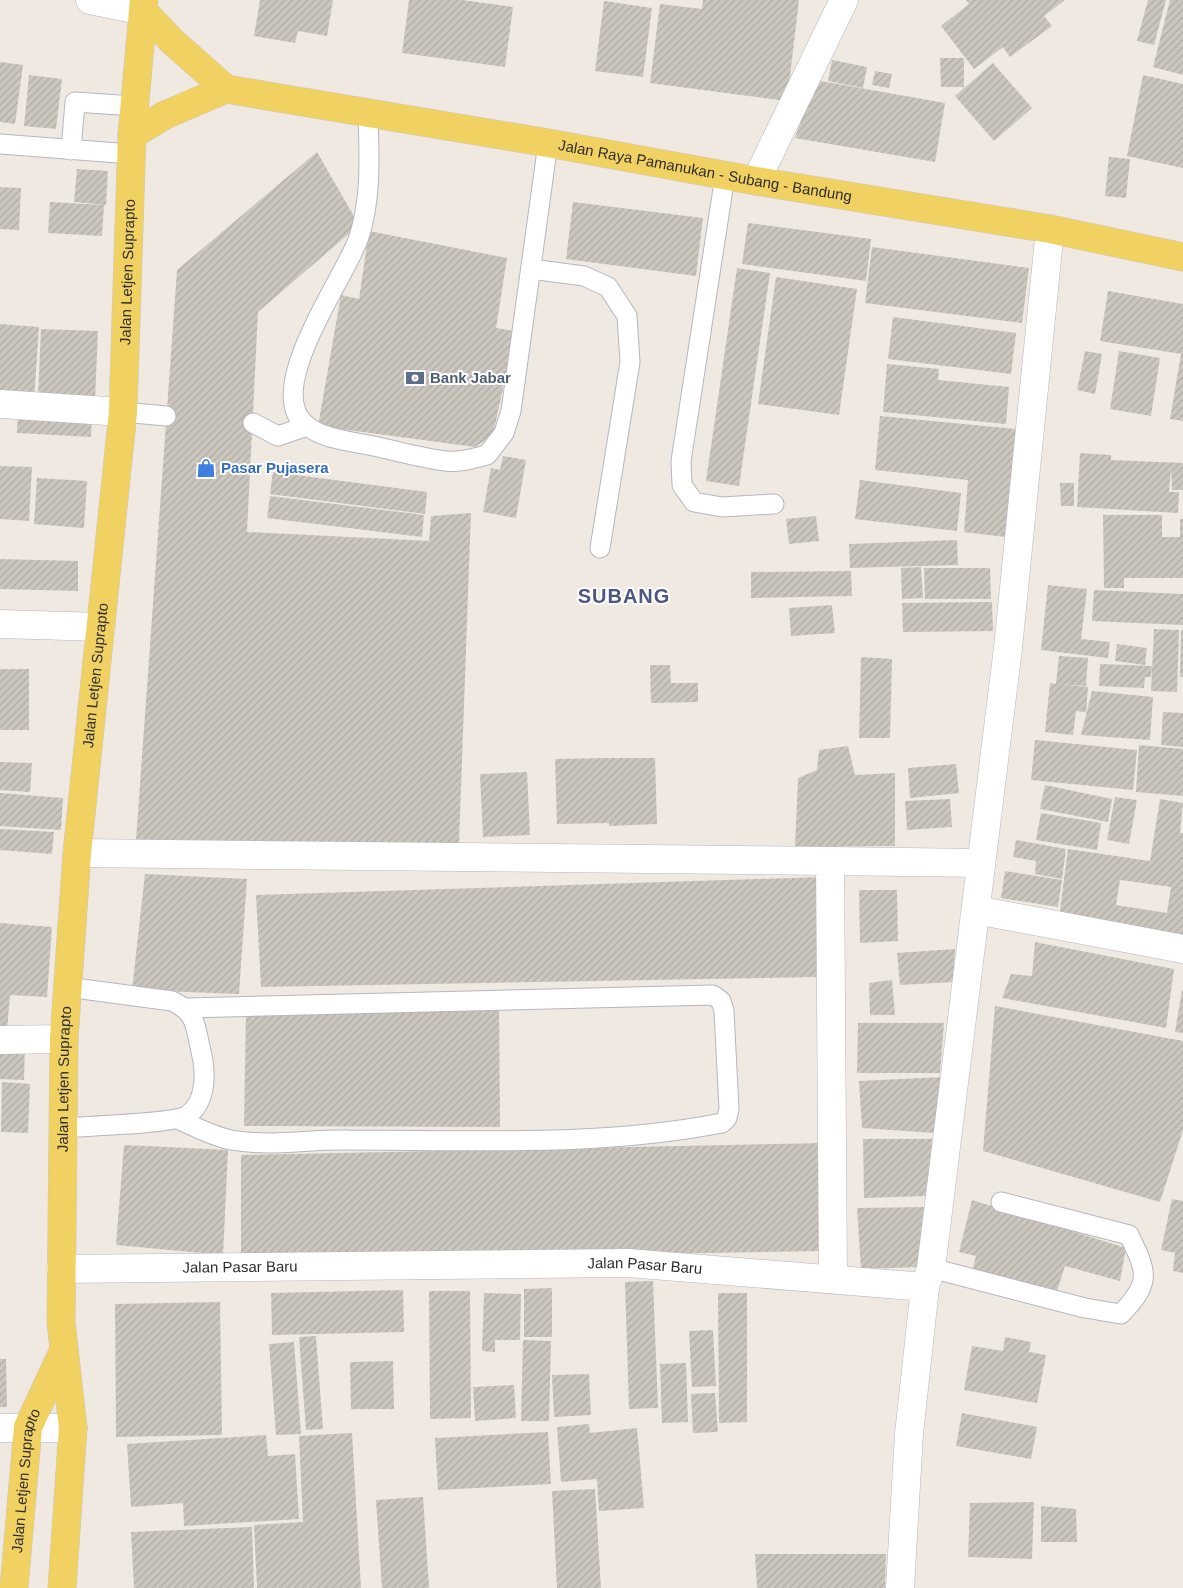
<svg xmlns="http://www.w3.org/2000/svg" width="1183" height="1588" font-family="Arial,sans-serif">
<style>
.building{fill:url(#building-hatch);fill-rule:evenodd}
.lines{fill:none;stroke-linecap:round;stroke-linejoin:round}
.service-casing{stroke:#b4b7c1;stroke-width:21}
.minor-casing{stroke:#b4b7c1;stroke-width:29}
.tertiary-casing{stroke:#b4b7c1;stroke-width:29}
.secondary-casing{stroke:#b4b7c1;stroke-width:29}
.primary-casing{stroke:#c9c9c9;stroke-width:29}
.service{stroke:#fff;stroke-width:19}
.minor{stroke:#fff;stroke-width:28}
.tertiary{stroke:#fff;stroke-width:28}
.secondary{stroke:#fff;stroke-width:28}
.primary{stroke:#f2d163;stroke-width:28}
.labels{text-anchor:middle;stroke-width:4;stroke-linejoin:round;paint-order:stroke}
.street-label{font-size:15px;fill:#2e2e2e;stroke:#fff}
.service-label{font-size:15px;font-weight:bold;fill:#4e5e75;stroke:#fff;text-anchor:start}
.shop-label{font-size:15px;font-weight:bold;fill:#366cbe;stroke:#fff;text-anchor:start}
.district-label{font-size:20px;font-weight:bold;letter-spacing:1px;fill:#4d5680;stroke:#fff}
</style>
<defs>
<pattern id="building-hatch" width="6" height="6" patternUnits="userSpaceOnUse" patternTransform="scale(1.25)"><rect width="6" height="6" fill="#cbc7bf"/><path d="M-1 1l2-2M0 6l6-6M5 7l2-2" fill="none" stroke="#afaba4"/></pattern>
</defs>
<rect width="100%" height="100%" fill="#efe9e1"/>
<g class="building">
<polygon points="260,0 333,0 327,36 298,31 295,43 254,36"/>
<polygon points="409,0 462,0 513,7 505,67 402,53"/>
<polygon points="703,0 799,0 787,101 650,83 660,4 702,9"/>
<polygon points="966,0 1065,0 1044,16 1052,26 1010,57 1003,47 974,69 941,26 969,4"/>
<polygon points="1148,0 1166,0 1154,45 1137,41"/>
<polygon points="1170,0 1183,0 1183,75 1153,67"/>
<polygon points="604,1 652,8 643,77 595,71"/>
<polygon points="940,58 964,58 964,87 941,87"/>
<polygon points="832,60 867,67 863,88 828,81"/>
<polygon points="0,62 23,65 15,124 0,122"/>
<polygon points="993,63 1032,108 994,141 955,96"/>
<polygon points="875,71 892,74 889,88 872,85"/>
<polygon points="29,75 62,79 56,129 24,126"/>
<polygon points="1143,75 1183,84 1183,168 1127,156"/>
<polygon points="815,80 945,103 935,162 795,138"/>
<polygon points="317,152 359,225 258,312 247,532 429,541 431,516 471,513 459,843 136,840 177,270"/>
<polygon points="1109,157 1130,159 1126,198 1105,196"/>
<polygon points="77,169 108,171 106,205 74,202"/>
<polygon points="0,187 21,188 19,230 0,229"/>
<polygon points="50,202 104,205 102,236 48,233"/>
<polygon points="573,202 703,218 696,276 566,259"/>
<polygon points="748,223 871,239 866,281 742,264"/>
<polygon points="369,231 507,258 496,328 515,331 493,435 475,447 318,426 341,295 359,299"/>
<polygon points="872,247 1029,268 1022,323 865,303"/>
<polygon points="737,268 770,273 739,486 706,481"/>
<polygon points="776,277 857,289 839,415 758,404"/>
<polygon points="1108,291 1183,304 1183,421 1170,419 1181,354 1100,341"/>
<polygon points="893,317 1016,333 1011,374 888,359"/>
<polygon points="0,324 39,327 34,400 0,397"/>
<polygon points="41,329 98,331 95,399 38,397"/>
<polygon points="1085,351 1102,354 1095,394 1077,390"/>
<polygon points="1119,351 1160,358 1151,416 1110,409"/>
<polygon points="887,364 939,369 938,380 1009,387 1006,424 883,412"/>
<polygon points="18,407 92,411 91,437 17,433"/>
<polygon points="880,416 1016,429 1005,537 964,532 968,480 875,470"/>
<polygon points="1080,453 1111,455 1111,460 1183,463 1183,490 1172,490 1171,468 1169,492 1179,492 1178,513 1077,507"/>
<polygon points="503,456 526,460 516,518 483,512 491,468 500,470"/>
<polygon points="0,466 32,467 29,521 0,519"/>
<polygon points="273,472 427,492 425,514 270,494"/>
<polygon points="37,478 87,481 84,528 34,524"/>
<polygon points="860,480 961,493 957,531 855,519"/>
<polygon points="1060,483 1074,483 1074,506 1061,506"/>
<polygon points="270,496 424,515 422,537 267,518"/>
<polygon points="1103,515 1162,515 1162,537 1180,537 1180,519 1183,519 1183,578 1124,578 1124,588 1104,588"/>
<polygon points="816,516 819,541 789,544 786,519"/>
<polygon points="957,540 958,565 850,568 849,544"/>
<polygon points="0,559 78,561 78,591 0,589"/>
<polygon points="921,567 923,598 902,599 901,568"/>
<polygon points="924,568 990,568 991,599 925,599"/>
<polygon points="851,571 852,596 751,598 751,572"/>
<polygon points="1048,585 1087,589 1081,639 1110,642 1108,658 1041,650"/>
<polygon points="1094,590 1183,594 1183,625 1092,621"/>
<polygon points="992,602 993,631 903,632 902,603"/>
<polygon points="832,605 835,633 791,636 789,608"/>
<polygon points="1154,629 1179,630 1177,692 1151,691"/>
<polygon points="1181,630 1183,630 1183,677 1180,677"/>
<polygon points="1117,644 1147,648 1145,665 1115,661"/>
<polygon points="1059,656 1088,658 1086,686 1058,684 1088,687 1086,712 1076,711 1073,735 1045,732 1050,683 1056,684"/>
<polygon points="861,657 892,659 890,738 859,738"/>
<polygon points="1100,664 1152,666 1151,677 1145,677 1144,688 1099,686"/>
<polygon points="650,665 670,665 671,683 698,683 698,702 651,703"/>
<rect x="0" y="669" width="29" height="61"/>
<polygon points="1092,691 1153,697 1150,740 1081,735"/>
<polygon points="1163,712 1183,713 1183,747 1161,745"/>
<polygon points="1035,740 1137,750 1133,790 1031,780"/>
<polygon points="1139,745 1183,749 1183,796 1136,792"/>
<polygon points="848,746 855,775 895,773 895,846 795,847 798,778 817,770 819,750"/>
<polygon points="607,758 655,758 657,824 609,826 609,823 557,824 555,759"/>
<polygon points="0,762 32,763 30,792 0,790"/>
<polygon points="956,764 959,793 910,798 908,768"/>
<polygon points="527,772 530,835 483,837 480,774"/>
<polygon points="1045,785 1112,799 1108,822 1040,809"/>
<polygon points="0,793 63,798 61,830 0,826"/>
<polygon points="1115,797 1137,800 1129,844 1107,840"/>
<polygon points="950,799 952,827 907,830 905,801"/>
<path d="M1160,799l23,4 -3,30h3v103l-124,-18 9,-69 82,12zM1120,880l51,7 -4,26 -51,-8z"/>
<polygon points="1041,813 1101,823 1097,850 1036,840"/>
<polygon points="0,829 54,832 52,854 0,850"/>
<polygon points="1016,840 1066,849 1062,879 1035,874 1036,861 1013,857"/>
<polygon points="1005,871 1062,880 1058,907 1001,898"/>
<polygon points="145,874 247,879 239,994 132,990"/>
<polygon points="821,877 819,977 261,987 256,895"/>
<polygon points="859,890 897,890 898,941 860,943"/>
<polygon points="0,923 52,927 47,997 10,995 7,1031 0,1031"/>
<polygon points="1035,942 1174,969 1166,1028 1002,998 1011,974 1032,976"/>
<polygon points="955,949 953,982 900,985 897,953"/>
<polygon points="892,980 895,1015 870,1015 869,983"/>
<polygon points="1182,990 1183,990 1183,1033 1175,1032"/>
<polygon points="499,1000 500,1127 244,1126 246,1009"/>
<polygon points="995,1006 1183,1041 1183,1130 1160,1202 983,1151"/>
<polygon points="858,1023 944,1023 940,1073 857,1073"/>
<polygon points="0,1043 25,1044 24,1080 0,1079"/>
<polygon points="944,1077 935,1133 862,1128 859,1081"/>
<polygon points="2,1082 30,1084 28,1133 1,1132"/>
<polygon points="863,1139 933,1139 927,1196 864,1198"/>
<polygon points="823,1143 822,1251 241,1261 241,1155"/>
<polygon points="124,1145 228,1150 223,1255 116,1245"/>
<polygon points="1172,1199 1183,1201 1183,1273 1173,1271 1175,1253 1161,1250"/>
<polygon points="972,1200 1126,1248 1120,1281 1065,1266 1056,1294 972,1272 976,1256 959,1252"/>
<polygon points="926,1207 920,1267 861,1269 857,1208"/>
<polygon points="653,1281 658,1408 629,1409 625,1282"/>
<polygon points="552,1288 552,1337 524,1337 524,1289"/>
<polygon points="403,1290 404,1332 272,1335 271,1293"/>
<polygon points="429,1291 470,1291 471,1418 430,1419"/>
<polygon points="484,1293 521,1294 520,1340 495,1340 495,1352 482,1351"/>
<polygon points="718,1293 747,1293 747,1422 719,1423"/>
<polygon points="220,1302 222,1435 116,1437 115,1304"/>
<polygon points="713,1330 716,1386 692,1387 689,1331"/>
<polygon points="316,1336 323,1429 306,1430 299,1337"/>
<polygon points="1005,1337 1031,1342 1029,1352 1046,1355 1037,1403 964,1390 972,1346 1003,1351"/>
<polygon points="523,1340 551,1341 549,1421 521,1421"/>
<polygon points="294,1342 301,1434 276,1435 269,1344"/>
<polygon points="0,1359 6,1359 7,1407 0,1407"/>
<polygon points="393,1361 394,1409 351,1409 350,1362"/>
<polygon points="686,1363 688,1422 662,1423 660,1364"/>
<polygon points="589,1374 591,1415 554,1417 552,1375"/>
<polygon points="514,1385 516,1418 475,1421 473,1387"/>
<polygon points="715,1393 718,1432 693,1433 691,1394"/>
<polygon points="962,1413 1037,1427 1031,1459 956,1446"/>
<polygon points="589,1424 590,1433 637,1428 644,1508 599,1511 597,1479 561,1482 557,1427"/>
<polygon points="548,1432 551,1484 438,1490 435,1438"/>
<polygon points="352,1433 361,1588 257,1588 254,1525 303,1522 299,1436"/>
<polygon points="266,1435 268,1456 295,1454 299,1519 184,1526 183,1503 131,1507 127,1444"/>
<polygon points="595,1489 601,1588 557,1588 552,1491"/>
<polygon points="423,1497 429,1588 382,1588 376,1500"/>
<polygon points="1034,1502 1032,1559 968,1557 970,1503"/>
<polygon points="1041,1506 1076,1509 1077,1542 1041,1542"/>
<polygon points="252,1527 254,1588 134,1588 131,1532"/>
<polygon points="755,1554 886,1554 885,1588 757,1588"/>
</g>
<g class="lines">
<g class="service-casing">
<g id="service">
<path d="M368,113c1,42 4,83 -9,124 -13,40 -99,155 -52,189 17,13 42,15 61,19 26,5 52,13 78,16 14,2 28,-3 41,-6l17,-22 7,-22 37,-268"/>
<polyline points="0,144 131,154"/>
<polyline points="71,150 75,102 134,106"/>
<polyline points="725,176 681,461 682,485 694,502 722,507 774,504"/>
<polyline points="531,269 584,276 608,287 627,316 630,362 600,548"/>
<polyline points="123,412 166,416"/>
<polyline points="253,423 278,436 307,426"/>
<path d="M178,1119c17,8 34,17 53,21 38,7 78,-1 117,0 124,0 251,7 374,-17l5,-5 2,-9 -5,-98 -3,-10 -8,-6 -527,13"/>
<path d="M62,1128c22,-2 113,-4 126,-13 19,-14 18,-44 13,-64 -6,-25 -4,-38 -29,-50l-105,-14"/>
<path d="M931,1268l154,40 36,6c31,-32 26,-42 8,-79l-128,-33"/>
</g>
</g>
<g class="minor-casing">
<g id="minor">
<polyline points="756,181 844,0"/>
<polyline points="0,404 123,412"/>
<polyline points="77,853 830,861 833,1279"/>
<polyline points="830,861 981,863"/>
<polyline points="976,910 1183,949"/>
<polyline points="0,1040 64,1039"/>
<path id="s1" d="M61,1269l567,-6 297,24 -16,147 -9,154"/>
<polyline points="925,1287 931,1268 1008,648 1050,229"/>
<polyline points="0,1428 73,1428"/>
</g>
</g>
<g class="tertiary-casing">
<polyline id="tertiary" points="0,624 101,627"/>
</g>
<g class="secondary-casing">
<polyline id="secondary" points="90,0 143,11"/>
</g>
<g class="primary-casing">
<g id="primary">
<polyline points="143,11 173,42 226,89"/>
<path id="s2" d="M226,89l322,54 208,38 294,48 133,28"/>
<polyline points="132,135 165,115 226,89"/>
<path id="s3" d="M14,1588l14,-161 35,-75"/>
<path id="s4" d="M62,1588l11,-160 -12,-106 3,-283 13,-186 46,-441 9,-277 12,-135"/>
</g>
</g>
<use href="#service" class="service"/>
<use href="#minor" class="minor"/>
<use href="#tertiary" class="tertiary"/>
<use href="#secondary" class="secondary"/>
<use href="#primary" class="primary"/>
</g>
<defs>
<g id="bank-bare" transform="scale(1.5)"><path d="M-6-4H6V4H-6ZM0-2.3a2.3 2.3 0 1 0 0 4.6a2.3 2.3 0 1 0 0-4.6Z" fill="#5c6f8a" stroke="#fff" stroke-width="2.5" paint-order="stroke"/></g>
<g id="shop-bare" transform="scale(1.5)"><path d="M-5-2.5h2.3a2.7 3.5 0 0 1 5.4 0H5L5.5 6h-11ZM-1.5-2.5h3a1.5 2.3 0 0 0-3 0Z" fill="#3f7fe0" stroke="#fff" stroke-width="2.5" paint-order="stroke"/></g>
</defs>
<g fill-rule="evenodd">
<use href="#bank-bare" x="415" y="378"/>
<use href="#shop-bare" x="206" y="468"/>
</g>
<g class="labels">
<g class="street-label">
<text dy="5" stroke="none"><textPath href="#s2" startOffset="486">Jalan Raya Pamanukan - Subang - Bandung</textPath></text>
<text dy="5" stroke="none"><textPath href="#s4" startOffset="1320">Jalan Letjen Suprapto</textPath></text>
<text dy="5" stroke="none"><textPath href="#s4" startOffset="915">Jalan Letjen Suprapto</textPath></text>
<text dy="5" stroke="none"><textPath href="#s4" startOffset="510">Jalan Letjen Suprapto</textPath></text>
<text dy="5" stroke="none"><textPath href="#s1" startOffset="584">Jalan Pasar Baru</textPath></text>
<text dy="5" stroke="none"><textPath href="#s1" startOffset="179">Jalan Pasar Baru</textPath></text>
<text dy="5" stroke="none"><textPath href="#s3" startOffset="108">Jalan Letjen Suprapto</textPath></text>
</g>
<g class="service-label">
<text x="430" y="383">Bank Jabar</text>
</g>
<g class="shop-label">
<text x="221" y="473">Pasar Pujasera</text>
</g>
<g class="district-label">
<text x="624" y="603">SUBANG</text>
</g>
</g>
</svg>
